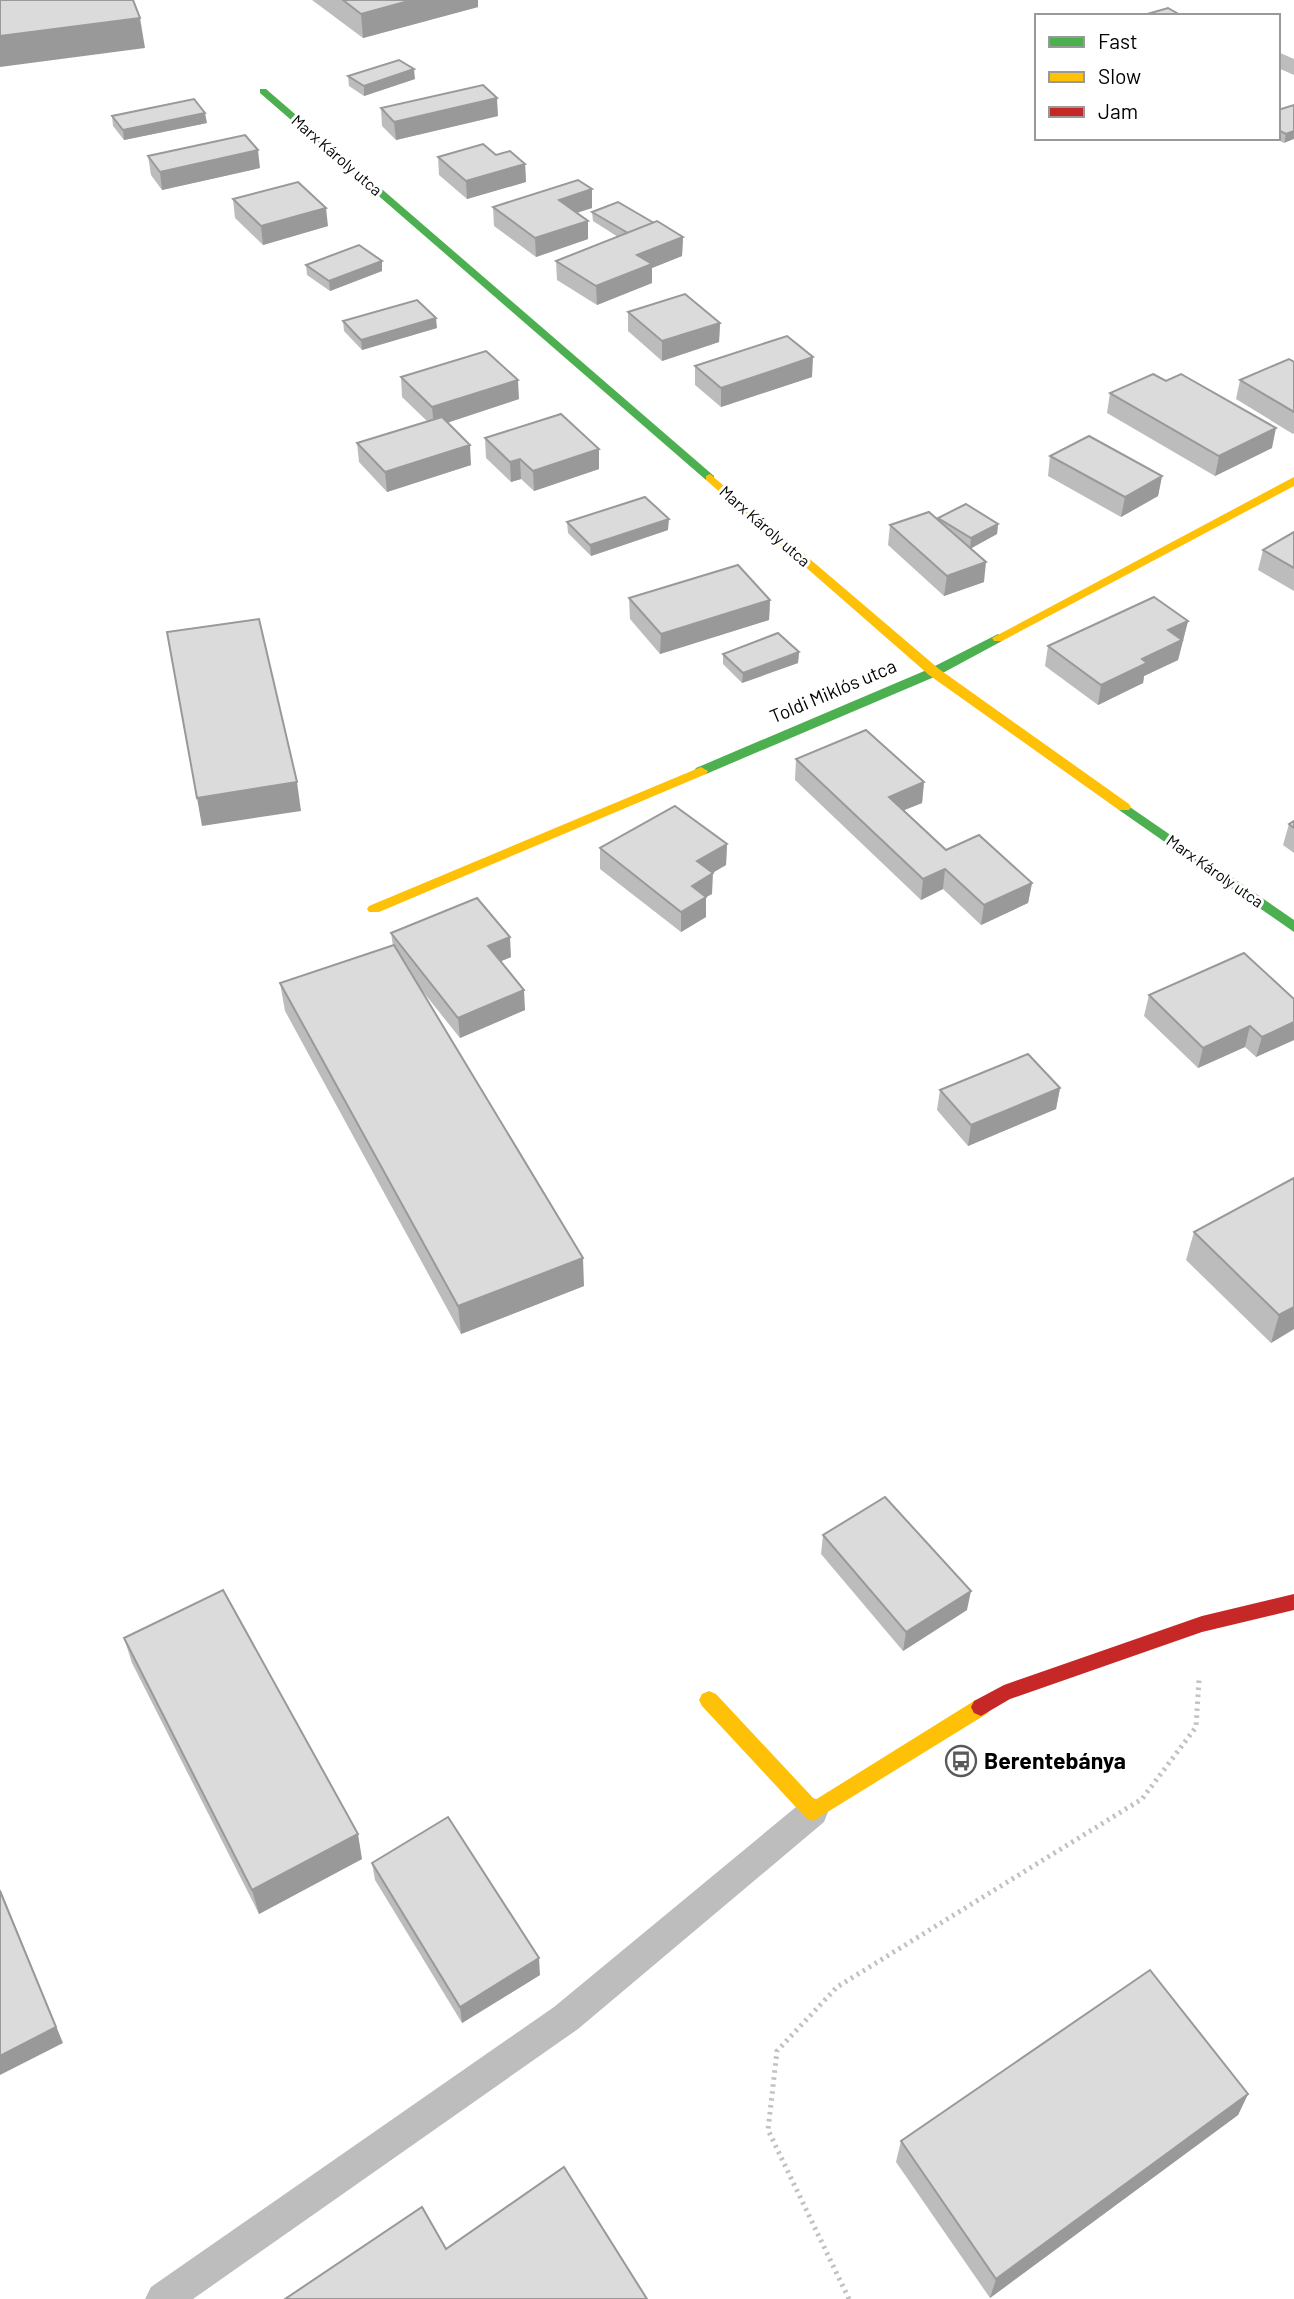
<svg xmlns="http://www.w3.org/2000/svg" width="1294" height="2299" font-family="Barlow,sans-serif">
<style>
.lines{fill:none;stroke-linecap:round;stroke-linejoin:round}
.path{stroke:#c2c2c2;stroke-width:5;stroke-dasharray:2.5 4.5;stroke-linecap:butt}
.lane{fill:#bdbdbd;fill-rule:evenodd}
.street{fill:#bdbdbd;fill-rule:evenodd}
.fast{fill:#4caf50;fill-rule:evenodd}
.slow{fill:#ffc107;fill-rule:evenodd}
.jam{fill:#c62828;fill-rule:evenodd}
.wall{fill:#bcbcbc}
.shaded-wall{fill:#999}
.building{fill:#dbdbdb;stroke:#999;stroke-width:2}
.labels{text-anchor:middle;stroke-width:6;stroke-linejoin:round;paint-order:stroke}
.far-street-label{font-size:16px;fill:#000;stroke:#fff}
.street-label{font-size:19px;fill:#000;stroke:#fff}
.near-poi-label{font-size:23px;font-weight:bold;fill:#000;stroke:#fff;text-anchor:start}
</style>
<rect width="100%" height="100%" fill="#fff"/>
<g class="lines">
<polyline class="path" points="849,2299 768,2130 777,2051 837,1987 1142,1799 1196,1727 1199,1680"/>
<polygon class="lane" points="813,1798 824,1802 828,1812 824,1822 578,2029 193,2299 145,2299 151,2287 554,2007 802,1802"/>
<polygon class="street" points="1278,52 1294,59 1294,75 1278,68"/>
<g class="fast">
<polygon points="260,89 266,89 714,476 714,480 706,480 260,93"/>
<polygon points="998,634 1004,638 1002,641 939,675 706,774 701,775 694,771 696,768 929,669"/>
<polygon points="1124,803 1294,920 1294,932 1119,810 1117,807 1119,804"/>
</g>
<g class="slow">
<polygon points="710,474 939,669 1129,804 1131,807 1129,810 1119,810 929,675 706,480 706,476"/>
<polygon points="1294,477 1294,486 1002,641 994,641 992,638"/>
<polygon points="701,767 708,771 706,774 379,912 369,912 367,909 369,906"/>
<polygon points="709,1691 716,1694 815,1800 974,1701 981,1698 988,1701 991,1707 988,1713 813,1821 806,1818 702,1706 699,1700 702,1694"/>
</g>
<polygon class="jam" points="1294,1594 1294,1610 1202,1632 1010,1699 981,1716 974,1713 971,1707 974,1701 1004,1685 1202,1616"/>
</g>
<g class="wall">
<polygon points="312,0 478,0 478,7 363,38"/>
<polygon points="348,76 415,79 364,96 349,86"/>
<polygon points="1294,105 1284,143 1274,138 1278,138 1278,110"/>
<polygon points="381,108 498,116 396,140 382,126"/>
<polygon points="112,116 207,123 124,140 113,126"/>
<polygon points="496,155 525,164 526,182 467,199 439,175 438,157"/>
<polygon points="148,156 260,168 162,190 151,175"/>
<polygon points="233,199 328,226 263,245 235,218"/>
<polygon points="493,207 592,208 577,213 588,221 588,239 536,257 494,226"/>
<polygon points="592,212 654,223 683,237 682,256 652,268 652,283 597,305 557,280 556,261 618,237 593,221"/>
<polygon points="306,265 382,271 330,291 307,275"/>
<polygon points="628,312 720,323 719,342 662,361 628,331"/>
<polygon points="343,321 437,328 362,350 344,331"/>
<polygon points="1294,362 1294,433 1293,434 1236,399 1240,380"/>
<polygon points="695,366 812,377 721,407 695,385"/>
<polygon points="401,377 519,399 447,423 471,465 387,492 359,462 357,443 427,421 402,397"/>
<polygon points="1110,393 1272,448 1215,476 1107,413"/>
<polygon points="485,438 599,469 534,491 521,479 511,482 486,458"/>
<polygon points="1050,456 1162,476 1158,496 1121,517 1048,476"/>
<polygon points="938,518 998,524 997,534 971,548 984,582 944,596 888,545 890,525 938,520"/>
<polygon points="567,522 668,530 591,556 568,533"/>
<polygon points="1294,532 1294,591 1258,570 1263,550"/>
<polygon points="629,598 770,600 769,620 660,654 630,619"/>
<polygon points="1188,621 1178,660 1144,676 1143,683 1098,705 1045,666 1048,646"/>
<polygon points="799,652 798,663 742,683 723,664 723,654"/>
<polygon points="796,759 924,782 922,803 904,810 946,850 1032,883 1028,903 981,925 943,889 921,900 795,780"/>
<polygon points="1294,821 1294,853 1283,845 1289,824"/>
<polygon points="727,844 726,865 712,873 712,894 706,897 706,917 681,932 600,869 600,848"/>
<polygon points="391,933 511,957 501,961 525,1010 460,1038 416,983 584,1286 461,1334 285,1011 280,983 393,946"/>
<polygon points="1149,995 1294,999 1294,1040 1256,1057 1245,1047 1198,1068 1144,1016"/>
<polygon points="1060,1088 1056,1109 968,1146 937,1110 940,1090"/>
<polygon points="1294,1178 1294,1329 1271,1343 1186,1260 1194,1232"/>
<polygon points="823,1535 967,1610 903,1651 821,1554"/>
<polygon points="124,1638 362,1859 259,1914 132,1663"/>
<polygon points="372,1863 540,1975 462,2023 375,1880"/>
<polygon points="1248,2094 1238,2115 990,2298 896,2162 901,2141"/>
</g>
<g class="shaded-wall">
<polygon points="412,0 478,0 478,7 363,38 361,14"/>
<polygon points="140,18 145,48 0,67 0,36"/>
<polygon points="414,69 415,79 364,96 364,86"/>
<polygon points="497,98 498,116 396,140 394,122"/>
<polygon points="205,113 207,123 124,140 123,130"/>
<polygon points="1294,131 1294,139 1284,143 1286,134"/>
<polygon points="258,150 260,168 162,190 160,172"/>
<polygon points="525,164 526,182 467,199 466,181"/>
<polygon points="592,189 592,208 559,218 559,200"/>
<polygon points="326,208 328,226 263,245 261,226"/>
<polygon points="588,221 588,239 536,257 535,238"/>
<polygon points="683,237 682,256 652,268 652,283 597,305 596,286 637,255"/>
<polygon points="382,261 382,271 330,291 329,281"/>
<polygon points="436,318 437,328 362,350 361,340"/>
<polygon points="720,323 719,342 662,361 662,341"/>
<polygon points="813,357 812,377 721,407 721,388"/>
<polygon points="518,380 519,399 434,427 432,407"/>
<polygon points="1276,428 1272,448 1215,476 1219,456"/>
<polygon points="470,445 471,465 387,492 385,472"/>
<polygon points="599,449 599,469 534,491 533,471"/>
<polygon points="520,459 521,479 511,482 510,462"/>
<polygon points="1162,476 1158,496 1121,517 1125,497"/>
<polygon points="669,519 668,530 591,556 590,545"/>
<polygon points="998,524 997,534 970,549 971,538"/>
<polygon points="986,562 984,582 944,596 947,576"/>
<polygon points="770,600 769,620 660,654 661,634"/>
<polygon points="1188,621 1178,660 1144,676 1143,683 1098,705 1101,685 1142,659 1168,630"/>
<polygon points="799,652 798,663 742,683 743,673"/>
<polygon points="297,782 301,811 202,826 197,798"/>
<polygon points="924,782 922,803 887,817 889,797"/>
<polygon points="727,844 726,865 697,882 697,861"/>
<polygon points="945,869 943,889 921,900 923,879"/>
<polygon points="713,873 712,894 706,897 706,917 681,932 681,912 692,886"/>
<polygon points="1032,883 1028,903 981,925 984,905"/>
<polygon points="510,937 511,957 489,966 488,946"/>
<polygon points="524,990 525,1010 460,1038 458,1018"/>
<polygon points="1294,1022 1294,1040 1256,1057 1262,1037"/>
<polygon points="1250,1026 1245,1047 1198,1068 1203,1048"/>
<polygon points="1060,1088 1056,1109 968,1146 971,1125"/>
<polygon points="583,1258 584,1286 461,1334 458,1306"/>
<polygon points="1294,1307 1294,1329 1271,1343 1279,1315"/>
<polygon points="971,1591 967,1610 903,1651 906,1632"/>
<polygon points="358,1834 362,1859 259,1914 252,1890"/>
<polygon points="0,1889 63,2043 0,2075"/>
<polygon points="539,1958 540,1975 462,2023 460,2007"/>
<polygon points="1248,2094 1238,2115 990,2298 996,2279"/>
</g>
<g class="building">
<polygon points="0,0 133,0 140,18 0,36"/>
<polygon points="343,0 412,0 361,14"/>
<polygon points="1168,8 1182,16 1140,16"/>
<polygon points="399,60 414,69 364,86 348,76"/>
<polygon points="483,85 497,98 394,122 381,108"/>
<polygon points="194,99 205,113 123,130 112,116"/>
<polygon points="1294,105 1294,131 1286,134 1278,130 1278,110"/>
<polygon points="245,135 258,150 160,172 148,156"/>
<polygon points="483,144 496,155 510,151 525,164 466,181 438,157"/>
<polygon points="578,180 592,189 559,200 588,221 535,238 493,207"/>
<polygon points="298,182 326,208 261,226 233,199"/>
<polygon points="618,202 654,223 628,233 592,212"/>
<polygon points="657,221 683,237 637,255 652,264 596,286 556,261"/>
<polygon points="359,245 382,261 329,281 306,265"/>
<polygon points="685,294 720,323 662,341 628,312"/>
<polygon points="417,300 436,318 361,340 343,321"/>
<polygon points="787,336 813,357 721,388 695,366"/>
<polygon points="486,351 518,380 432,407 401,377"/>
<polygon points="1289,359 1294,362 1294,412 1240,380"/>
<polygon points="1153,374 1166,381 1181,374 1276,428 1219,456 1110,393"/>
<polygon points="561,414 599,449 533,471 520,459 510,462 485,438"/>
<polygon points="442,417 470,445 385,472 357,443"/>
<polygon points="1089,436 1162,476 1125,497 1050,456"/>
<polygon points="645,497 669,519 590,545 567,522"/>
<polygon points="966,504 998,524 971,538 938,518"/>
<polygon points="929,512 986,562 947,576 890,525"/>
<polygon points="1294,532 1294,568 1263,550"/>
<polygon points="738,565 770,600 661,634 629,598"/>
<polygon points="1154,597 1188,621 1168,630 1182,640 1142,659 1147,663 1101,685 1048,646"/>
<polygon points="259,619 297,782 197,798 167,632"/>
<polygon points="778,633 799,652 743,673 723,654"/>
<polygon points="866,730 924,782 889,797 946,850 979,835 1032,883 984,905 945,869 923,879 796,759"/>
<polygon points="675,806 727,844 697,861 713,873 692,886 706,897 681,912 600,848"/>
<polygon points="1294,821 1294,828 1289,824"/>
<polygon points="477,898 510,937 488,946 524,990 458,1018 391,933"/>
<polygon points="394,945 583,1258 458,1306 280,983"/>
<polygon points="1244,953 1294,999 1294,1022 1262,1037 1250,1026 1203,1048 1149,995"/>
<polygon points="1028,1054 1060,1088 971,1125 940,1090"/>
<polygon points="1294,1178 1294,1307 1279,1315 1194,1232"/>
<polygon points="885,1497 971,1591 906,1632 823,1535"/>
<polygon points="223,1590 358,1834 252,1890 124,1638"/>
<polygon points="448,1817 539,1958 460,2007 372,1863"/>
<polygon points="0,1891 56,2027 0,2056"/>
<polygon points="1150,1970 1248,2094 996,2279 901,2141"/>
<polygon points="564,2167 647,2299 285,2299 422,2207 446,2249"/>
</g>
<defs>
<g id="bus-ring" transform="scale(1.575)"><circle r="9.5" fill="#fff" stroke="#595959" stroke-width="1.5"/><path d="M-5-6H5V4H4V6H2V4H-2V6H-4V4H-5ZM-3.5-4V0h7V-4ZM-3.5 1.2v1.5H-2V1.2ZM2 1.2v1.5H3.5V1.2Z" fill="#595959"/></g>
</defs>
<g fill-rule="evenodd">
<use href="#bus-ring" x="961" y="1761"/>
</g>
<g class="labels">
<g class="far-street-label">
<text transform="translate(337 155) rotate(41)" y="6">Marx Károly utca</text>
<text transform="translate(765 526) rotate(41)" y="6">Marx Károly utca</text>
<text transform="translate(1215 871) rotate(35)" y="6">Marx Károly utca</text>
</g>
<g class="street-label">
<text transform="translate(833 691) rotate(-23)" y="7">Toldi Miklós utca</text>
</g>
<g class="near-poi-label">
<text x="984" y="1769">Berentebánya</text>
</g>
</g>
<rect x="1035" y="14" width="245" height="126" fill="#ffffff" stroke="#999999" stroke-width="2"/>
<rect x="1049" y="37" width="35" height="10" fill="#4caf50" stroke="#999999" stroke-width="2"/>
<text x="1098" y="49" font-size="21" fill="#000000">Fast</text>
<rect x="1049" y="72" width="35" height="10" fill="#ffc107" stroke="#999999" stroke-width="2"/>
<text x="1098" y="84" font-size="21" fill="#000000">Slow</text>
<rect x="1049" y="107" width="35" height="10" fill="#c62828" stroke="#999999" stroke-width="2"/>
<text x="1098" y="119" font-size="21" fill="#000000">Jam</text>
</svg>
